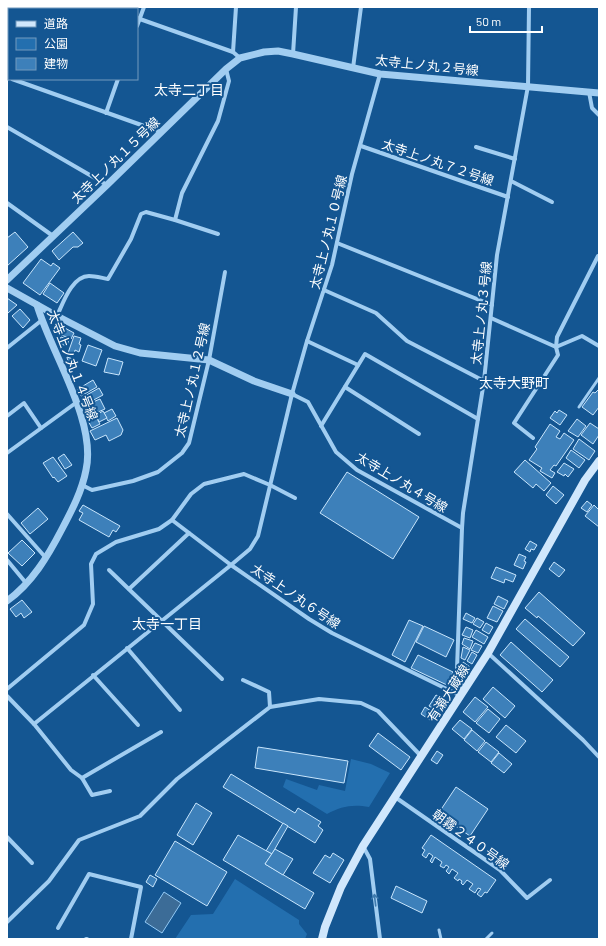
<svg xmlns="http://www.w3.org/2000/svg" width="606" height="946" font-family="Barlow,'Noto Sans JP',sans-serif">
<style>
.green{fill:#236faf}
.water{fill:#3c6c97;stroke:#93c9f4}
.building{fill:#3d80ba;stroke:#c8e5fc}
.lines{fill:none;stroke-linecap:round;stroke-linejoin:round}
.service{stroke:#a1cdf1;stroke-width:3}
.minor{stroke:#a1cdf1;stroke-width:4}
.tertiary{stroke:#a1cdf1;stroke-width:7}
.secondary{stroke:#d0e7fc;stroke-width:8}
.oneway{stroke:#3e7aae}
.labels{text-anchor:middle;stroke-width:4;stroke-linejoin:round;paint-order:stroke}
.street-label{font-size:13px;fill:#fff;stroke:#145692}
.neighbourhood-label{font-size:14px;fill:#fff;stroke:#145692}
</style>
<rect width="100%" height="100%" fill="#145692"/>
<g class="green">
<path d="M351,759l20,5 19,9 -21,34c-16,-3 -28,-1 -42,7l-44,-27 3,-8 31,11 2,-5 26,6z"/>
<polygon points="235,879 299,920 299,924 307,934 305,939 175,939 191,915 213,914"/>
</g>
<polygon class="water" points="164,892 181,903 162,933 145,922"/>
<g class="building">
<polygon points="15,232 28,247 7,266 7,238"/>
<polygon points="73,232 83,243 78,247 73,247 59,260 52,251"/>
<polygon points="41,259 51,266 53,263 60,268 40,295 23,283"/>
<polygon points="50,283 64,293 57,303 43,294"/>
<polygon points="7,298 17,305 8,313 7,313"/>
<polygon points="20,309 30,320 23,328 12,316"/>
<polygon points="63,327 74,333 71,339 59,334"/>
<polygon points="74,336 81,338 79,344 81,345 79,352 75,350 74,355 68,353"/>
<polygon points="61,337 69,340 67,346 58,343"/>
<polygon points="88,345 102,350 96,366 82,361"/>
<polygon points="67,357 76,360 74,370 69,368"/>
<polygon points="108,358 123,362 119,375 104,372"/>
<polygon points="93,380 97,387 81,396 78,389"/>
<polygon points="99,388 103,395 86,404 83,397"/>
<polygon points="598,390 599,390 599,407 593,415 582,407 593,392 595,393"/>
<polygon points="100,399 105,409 98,412 96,409 89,412 86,405"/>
<polygon points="112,409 116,416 108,421 104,413"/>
<polygon points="559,410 567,415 560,425 550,418 555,411 557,413"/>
<polygon points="103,411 107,418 99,422 96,415"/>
<polygon points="96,417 100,424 92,428 88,421"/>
<polygon points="117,418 123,430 121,435 109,441 106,435 95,440 90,431"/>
<polygon points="577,419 586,426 578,437 568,431"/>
<polygon points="590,423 599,429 599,435 593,444 581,435"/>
<polygon points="550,424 560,431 556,437 560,439 564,433 574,440 556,466 554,465 550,470 555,473 552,478 540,471 542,468 529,460 537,449 535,447"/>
<polygon points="579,439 595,451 589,460 573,449"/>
<polygon points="571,450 585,460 579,468 566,458"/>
<polygon points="64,454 72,465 65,469 58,458"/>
<polygon points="53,457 67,476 58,482 54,477 53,478 43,463"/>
<polygon points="525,460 551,483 544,491 536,484 533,488 514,472"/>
<polygon points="564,463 574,469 568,477 565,474 564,476 557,472"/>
<polygon points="347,472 419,517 393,559 320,513"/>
<polygon points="553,486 564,495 556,504 546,495"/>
<polygon points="587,501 592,505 587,512 581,508"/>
<polygon points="83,505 120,526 116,532 113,530 109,537 79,520 83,513 79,511"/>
<polygon points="594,505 599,510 599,527 585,516"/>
<polygon points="38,508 48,519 30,534 21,523"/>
<polygon points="22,540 35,553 22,566 8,553"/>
<polygon points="530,541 537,545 534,550 531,549 530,552 525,549"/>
<polygon points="519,554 526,557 524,561 526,562 523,569 514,565"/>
<polygon points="554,562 565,570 559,577 549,569"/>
<polygon points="496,567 516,575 513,582 505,579 504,583 491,578"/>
<polygon points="539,592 585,633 573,646 538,616 537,618 525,608"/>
<polygon points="498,596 508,601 504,609 494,604"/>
<polygon points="22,600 32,612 24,618 21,613 16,617 10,609"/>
<polygon points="493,606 503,611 497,622 487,618"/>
<polygon points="466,613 475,618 472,623 463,619"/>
<polygon points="477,618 484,622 480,628 473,624"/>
<polygon points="525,619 569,657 560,667 516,629"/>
<polygon points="409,620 423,626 405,662 392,655"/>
<polygon points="486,623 493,627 489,634 482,630"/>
<polygon points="424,626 454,640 446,657 416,642"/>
<polygon points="466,627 473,630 470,638 462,635"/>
<polygon points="476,630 488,637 484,644 472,637"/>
<polygon points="464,638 473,641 470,649 462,644"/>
<polygon points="511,642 553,680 542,692 500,655"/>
<polygon points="475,643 482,646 478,653 471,650"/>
<polygon points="463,647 470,650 465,660 461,658"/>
<polygon points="472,652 477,655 472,664 467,661"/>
<polygon points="418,655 453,672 447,685 411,668"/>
<polygon points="463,662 470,667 465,675 461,673"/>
<polygon points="493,687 515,706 505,718 483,699"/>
<polygon points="436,695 447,701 440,712 429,706"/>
<polygon points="475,697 488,707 475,722 463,712"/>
<polygon points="425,707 434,713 430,720 421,714"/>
<polygon points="488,709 500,719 489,733 476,723"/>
<polygon points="460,720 472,729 464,739 452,729"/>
<polygon points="506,725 526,741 516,753 496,737"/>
<polygon points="472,730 485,741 477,751 464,740"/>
<polygon points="378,733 410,757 401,770 369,746"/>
<polygon points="486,742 499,752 491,762 478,752"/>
<polygon points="258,747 348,761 344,783 255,768"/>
<polygon points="437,751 443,755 437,764 431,760"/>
<polygon points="499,753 512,764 504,773 491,763"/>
<polygon points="231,774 295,813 298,808 321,822 318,826 323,830 315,843 223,787"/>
<polygon points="456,787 488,809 470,836 438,814"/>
<polygon points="196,803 212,813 193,845 177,835"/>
<polygon points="283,823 288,826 272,854 266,851"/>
<polygon points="238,835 272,854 265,864 314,893 305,909 223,860"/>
<polygon points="431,835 496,880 487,893 485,892 481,897 477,894 481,889 478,888 475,893 469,889 473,884 467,880 463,885 461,883 462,881 459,879 458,881 454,878 458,873 452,869 449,874 446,871 449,867 446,865 444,868 440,866 442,862 435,857 432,863 430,861 433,856 429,853 426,858 422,855 425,850 422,848"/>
<polygon points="175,841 227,872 207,906 155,875"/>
<polygon points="275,849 293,859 283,875 265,864"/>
<polygon points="333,853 344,860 330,883 313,873 325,855 330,858"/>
<polygon points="150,875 157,879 153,887 146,882"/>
<polygon points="396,886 427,901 422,913 391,898"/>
</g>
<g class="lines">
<g class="service">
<polyline points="579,407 599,378"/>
<polyline points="439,930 441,939"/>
<polyline points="486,939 492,933"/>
</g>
<g class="minor">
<polyline points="105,7 110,9"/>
<polyline points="32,9 33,7"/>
<polyline points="137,18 233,52 240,58"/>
<polyline points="137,26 144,7"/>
<polyline points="233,52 236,7"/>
<polyline points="293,54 296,7"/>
<polyline points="353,68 361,7"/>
<polyline points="7,79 9,74"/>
<polyline points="12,79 161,132"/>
<polyline points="589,92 592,108 599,115"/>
<polyline points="106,113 118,79"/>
<polyline points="7,127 107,185"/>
<polyline points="361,146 508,197"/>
<polyline points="476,147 515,159"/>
<polyline points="511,181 552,202"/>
<polyline points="7,203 53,236"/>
<polyline points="175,220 182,193 218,121 229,81 226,69"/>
<polyline points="337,243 492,305"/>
<polyline points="324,290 376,313 407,341 484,381"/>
<path d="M57,316c6,-13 15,-40 32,-40 6,0 13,2 19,3l23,-40 10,-25 5,-2 29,8 43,14"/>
<polyline points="491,318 556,347 582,336 599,346"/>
<polyline points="307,341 358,365"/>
<polyline points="7,348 42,320"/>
<polyline points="345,387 419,434"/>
<polyline points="292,394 308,402 336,452 357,470 462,528"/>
<polyline points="7,416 24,403 41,428"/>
<polyline points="321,426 365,354 478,419"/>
<polyline points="533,438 514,423 558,355 556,347 557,337 598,256"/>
<polyline points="7,453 77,402"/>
<polyline points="82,485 92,490 133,481 158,472 182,453 189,443 209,360 225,272"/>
<polyline points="7,514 46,558"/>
<polyline points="172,520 231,565 309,619 332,633 461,696"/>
<polyline points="7,560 26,583"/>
<polyline points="109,570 222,679"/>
<polyline points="129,589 189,533"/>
<polyline points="127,648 180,710"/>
<polyline points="488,653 583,740 599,757"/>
<polyline points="93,675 138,725"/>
<polyline points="243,680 269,692 270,707"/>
<polyline points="7,689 84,625 93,604 91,564 96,554 116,542 159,529 172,520 191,494 204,484 244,474 270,485 295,498"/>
<polyline points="463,691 457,669 462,528 463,513 484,381 497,255 528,86 529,7"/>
<polyline points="7,696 34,724 71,770 82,778 92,795 110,791"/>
<polyline points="34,724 231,565 250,549 258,536 292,394 307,341 332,265 352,174 380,74"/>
<polyline points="82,778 161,732"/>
<polyline points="395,797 500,870 527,898 550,880"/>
<polyline points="7,837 32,863"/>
<polyline points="363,846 370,859 380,939"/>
<polyline points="7,922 49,881 79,840 140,816 177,779 270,707 319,699 361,703 378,711 421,756"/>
<polyline points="58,928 89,874 141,887 131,939"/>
<polyline points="86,939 87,939"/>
</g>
<g class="tertiary">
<polyline points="7,280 107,185 226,69 240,58 264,52 278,51 293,54 380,74 599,93"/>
<polyline points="7,288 57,316 115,346 140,353 209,360 254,381 292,394"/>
<path d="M7,601c25,-18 41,-45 55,-72 10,-19 20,-38 24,-59 11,-49 -35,-117 -49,-165"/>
</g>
<polyline class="secondary" points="322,939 325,927 341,887 363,846 488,653 585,480 599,461"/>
</g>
<defs><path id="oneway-shaft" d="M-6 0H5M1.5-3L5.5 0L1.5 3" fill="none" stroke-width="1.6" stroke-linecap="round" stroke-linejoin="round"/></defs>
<use class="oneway" href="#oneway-shaft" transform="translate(375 900) rotate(-97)"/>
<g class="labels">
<g class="street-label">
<text transform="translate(427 65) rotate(6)" y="5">太寺上ノ丸２号線</text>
<text transform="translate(115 160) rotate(-44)" y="5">太寺上ノ丸１５号線</text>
<text transform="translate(438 162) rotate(19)" y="5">太寺上ノ丸７２号線</text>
<text transform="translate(328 232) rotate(-76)" y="5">太寺上ノ丸１０号線</text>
<text transform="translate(481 313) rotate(-84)" y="5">太寺上ノ丸３号線</text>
<text transform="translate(73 365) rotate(69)" y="5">太寺上ノ丸１４号線</text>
<text transform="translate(192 380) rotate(-77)" y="5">太寺上ノ丸１２号線</text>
<text transform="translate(402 482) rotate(31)" y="5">太寺上ノ丸４号線</text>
<text transform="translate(296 596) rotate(34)" y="5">太寺上ノ丸６号線</text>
<text transform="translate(448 693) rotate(-57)" y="5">有瀬大蔵線</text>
<text transform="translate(471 839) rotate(36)" y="5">朝霧２４０号線</text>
</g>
<g class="neighbourhood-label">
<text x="189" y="95">太寺二丁目</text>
<text x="514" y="388">太寺大野町</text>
<text x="167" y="629">太寺一丁目</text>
</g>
</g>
<rect width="606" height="946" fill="none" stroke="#ffffff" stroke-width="16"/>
<rect x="8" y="8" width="130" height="72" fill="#145692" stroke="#729abe"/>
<rect x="16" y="21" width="20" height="6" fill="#d0e7fc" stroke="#729abe"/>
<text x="44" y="28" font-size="12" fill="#ffffff">道路</text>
<rect x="16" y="38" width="20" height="12" fill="#236faf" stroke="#729abe"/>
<text x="44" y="48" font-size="12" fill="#ffffff">公園</text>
<rect x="16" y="58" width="20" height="12" fill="#3d80ba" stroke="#729abe"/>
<text x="44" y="68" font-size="12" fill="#ffffff">建物</text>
<path d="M470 26v6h72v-6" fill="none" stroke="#ffffff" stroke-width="2"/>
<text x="476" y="26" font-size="12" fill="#ffffff" stroke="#145692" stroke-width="3" paint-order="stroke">50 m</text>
</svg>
